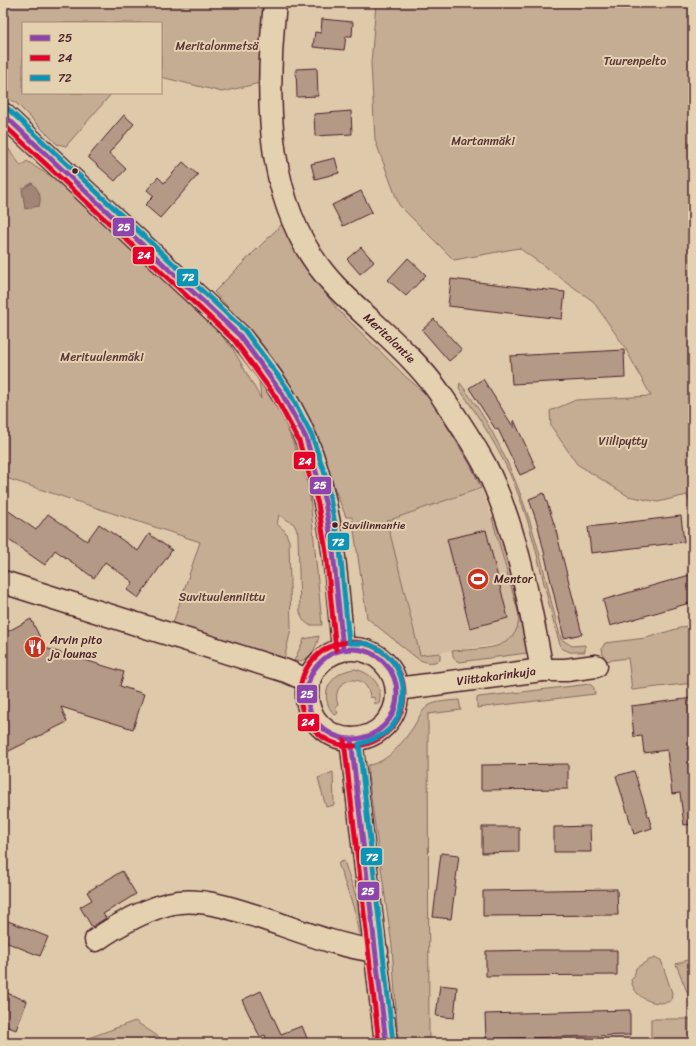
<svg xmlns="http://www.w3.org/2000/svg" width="696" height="1046" font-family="Sriracha,sans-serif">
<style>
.built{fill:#d2bba0}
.green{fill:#c5ad94;stroke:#886660}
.water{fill:#a18576;stroke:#7e5c58}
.building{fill:#b59987;stroke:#4a1f2b}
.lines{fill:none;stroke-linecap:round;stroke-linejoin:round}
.minor-casing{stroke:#4a1f2b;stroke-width:25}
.minor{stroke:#e4d1af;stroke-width:22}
.bus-1-casing{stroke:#e4d1af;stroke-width:8}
.bus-2-casing{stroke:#e4d1af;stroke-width:8}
.bus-3-casing{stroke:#e4d1af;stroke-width:8}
.bus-1{stroke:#8e44ad;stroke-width:5}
.bus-2{stroke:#e4002b;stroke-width:5}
.bus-3{stroke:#0b94b6;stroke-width:5}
.bus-dot{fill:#4a1f2b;stroke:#e4d1af;stroke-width:1.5}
.labels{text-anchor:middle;stroke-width:4;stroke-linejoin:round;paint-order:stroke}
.bus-label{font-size:11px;fill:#4a1f2b;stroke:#e4d1af;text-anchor:start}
.park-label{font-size:12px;fill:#5c343b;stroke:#e4d1af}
.street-label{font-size:12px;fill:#4a1f2b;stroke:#e4d1af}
.poi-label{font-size:12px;fill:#4a1f2b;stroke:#e4d1af;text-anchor:start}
.line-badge{stroke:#e4d1af;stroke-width:1.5}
.badge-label{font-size:11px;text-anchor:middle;font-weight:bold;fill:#fff}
</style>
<rect width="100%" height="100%" fill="#decaaa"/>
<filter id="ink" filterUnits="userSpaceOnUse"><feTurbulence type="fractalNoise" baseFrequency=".025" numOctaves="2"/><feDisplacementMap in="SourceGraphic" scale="8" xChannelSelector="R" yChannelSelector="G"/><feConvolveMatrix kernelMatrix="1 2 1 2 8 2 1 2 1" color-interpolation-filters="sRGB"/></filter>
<g filter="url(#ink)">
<polygon class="built" points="481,488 496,529 519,615 519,625 515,635 506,643 420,655 387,521"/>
<g class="green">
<polygon points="3,3 264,3 260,83 222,92 161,77 161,23 23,23 23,93 112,93 66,146 57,144 16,103 3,96"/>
<polygon points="376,3 693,3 693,513 687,495 658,502 628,496 577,464 551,426 550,411 576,400 651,396 624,346 593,301 519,248 454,260 399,205 375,140 371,63"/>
<polygon points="3,141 21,166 27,161 40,170 63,182 220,331 225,340 233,349 261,399 259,380 244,358 279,407 306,477 310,497 322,625 309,625 303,620 300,612 298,533 294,524 279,515 277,524 285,531 289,541 291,629 284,660 187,630 173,623 200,542 3,477"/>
<path d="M284,222l30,55 23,32 68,67 25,22 41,68 10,22 -94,33 33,134 20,-2v7c-8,4 -14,3 -22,-1l-51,-41 -15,-101h-6c-18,-44 -34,-90 -58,-132 -19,-35 -47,-64 -74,-93z"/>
<path d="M460,383c40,51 64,113 81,176 7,26 12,53 20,80l11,7 13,-1v7h-15l-9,-4c-17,-54 -24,-110 -46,-162 -14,-35 -35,-67 -56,-98z"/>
<path d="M492,518h6l31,131 -2,4 -68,9 -5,-3 -2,-8c28,-3 67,2 67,-36z"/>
<polygon points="693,624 693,683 632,690 628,658 604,661 602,648 605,643 646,638"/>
<path d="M319,636c-3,13 -10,27 -25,25l10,-22z"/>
<path d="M355,669c17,4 29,17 24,35l-5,-1 1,-5 -5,-1c-3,-28 -41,-19 -32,8l-3,3 3,5 -3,2c-19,-19 -4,-44 20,-46z"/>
<polygon points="590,684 594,688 595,694 477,708 477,698 479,697"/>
<path d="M459,700l2,10 -33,4 1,329h-31l-6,-97 -24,-170v-11c20,-2 35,-23 46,-39 4,-7 8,-16 14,-20 8,-5 21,-5 31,-6z"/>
<polygon points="333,772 334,805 326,807 318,778"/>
<polygon points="344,861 360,908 366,934 359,937 355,912 338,863"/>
<path d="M656,958l5,2 11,33 -1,8c-17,6 -37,-3 -40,-21l3,-3 2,-9 13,-8z"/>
<polygon points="693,958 693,996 689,997 676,964"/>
<rect x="651" y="1019" width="42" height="24"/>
<polygon points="135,1021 168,1043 75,1043"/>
</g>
<path class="water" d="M32,183c7,7 10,14 7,23l-14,3 -3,-20z"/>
<g class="building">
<polygon points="322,19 353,22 352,36 346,36 344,50 313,47 315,32 321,33"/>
<polygon points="317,68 318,96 297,97 296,69"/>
<polygon points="351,111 352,134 315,136 314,114"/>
<polygon points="124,115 134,124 109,153 126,169 115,181 88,157"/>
<polygon points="335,158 339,173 315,179 311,164"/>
<polygon points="183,162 198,175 160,218 145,205 154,196 147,190 158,177 164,183"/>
<polygon points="361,191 372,212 343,226 332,205"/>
<polygon points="361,247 374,262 360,274 347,259"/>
<polygon points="408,258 426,275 406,296 388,280"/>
<polygon points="451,279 565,292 562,319 448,306"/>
<polygon points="434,319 462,350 449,361 422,330"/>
<polygon points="624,350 625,378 512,384 510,356"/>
<polygon points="483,379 514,428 514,420 536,468 520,475 498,429 496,430 469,388"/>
<polygon points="544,493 555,527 582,634 564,638 538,526 529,499"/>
<polygon points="3,507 36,530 48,514 87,541 99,524 138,551 149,534 172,550 138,598 127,590 133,582 105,562 94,578 55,550 45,565 3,536"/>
<polygon points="681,516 684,542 591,553 588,527"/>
<polygon points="486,530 508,618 470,628 447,539"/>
<polygon points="693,574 693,602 610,626 603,600"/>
<polygon points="31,619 45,648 124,672 120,686 144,694 133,729 61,707 67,722 3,754 3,634"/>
<polygon points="693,698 693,824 684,825 680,793 672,794 667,750 644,753 642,736 634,737 631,706"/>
<polygon points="568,764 568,789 481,790 481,765"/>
<polygon points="634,771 652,828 634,834 616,776"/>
<polygon points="590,826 591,852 554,852 554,827"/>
<polygon points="482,827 519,827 519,852 482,853"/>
<polygon points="441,853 459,855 451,919 433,917"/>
<polygon points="122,871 136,894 103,914 106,918 92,927 80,907 92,900 87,892"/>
<polygon points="617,889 618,915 483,916 483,891"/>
<polygon points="3,919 48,937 40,956 3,941"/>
<polygon points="541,950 617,950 617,975 486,976 486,951"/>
<polygon points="440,985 457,987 454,1018 436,1016"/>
<polygon points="261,991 281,1034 302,1026 309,1043 261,1043 267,1040 265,1035 260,1037 242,1000"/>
<polygon points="7,993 27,1001 16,1030 3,1025 3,1002"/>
<polygon points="630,1010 630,1035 486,1039 485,1014"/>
</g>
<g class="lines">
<g class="minor-casing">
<g id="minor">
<path id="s1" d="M275,3c-10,97 -11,209 61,284 35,36 76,66 105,108 15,22 31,46 44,70 32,63 44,136 57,205"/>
<path d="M3,114l237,222c29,36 57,74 72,119 21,61 25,130 31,194"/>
<polyline points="3,582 286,671 309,681"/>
<circle cx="352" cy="694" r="45"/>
<path id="s2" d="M397,689l145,-19h24l30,-4"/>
<polyline points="351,739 386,1043"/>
<path d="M96,940c21,-15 57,-35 83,-38 27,-3 55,7 80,15 39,13 77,29 118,34"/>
</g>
</g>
<use href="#minor" class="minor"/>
<g class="bus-1-casing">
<g id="bus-1">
<polyline points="3,114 240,336 281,392 306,438 325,502 333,551 343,649"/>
<circle cx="352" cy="694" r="45"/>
<polyline points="351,739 386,1043"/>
</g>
</g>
<g class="bus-2-casing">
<g id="bus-2">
<polyline points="3,124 235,341 275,396 299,441 318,504 326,552 336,650"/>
<circle cx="352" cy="694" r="52"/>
<polyline points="344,740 379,1043"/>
</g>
</g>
<g class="bus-3-casing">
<path id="bus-3" d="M8,109l237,222 42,57 25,48 14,41 14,73 9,93c6,0 13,0 19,1 34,12 46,52 25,81 -8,11 -22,16 -34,19l34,298"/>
</g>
<use href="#bus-1" class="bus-1"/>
<use href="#bus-2" class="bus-2"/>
<use href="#bus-3" class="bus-3"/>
</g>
</g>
<defs>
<g id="stadium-disc" transform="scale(1.15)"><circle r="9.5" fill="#c8321e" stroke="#e4d1af"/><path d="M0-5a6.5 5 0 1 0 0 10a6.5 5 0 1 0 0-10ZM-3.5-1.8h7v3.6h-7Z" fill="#fff"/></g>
<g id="restaurant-disc" transform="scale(1.15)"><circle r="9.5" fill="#c8321e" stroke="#e4d1af"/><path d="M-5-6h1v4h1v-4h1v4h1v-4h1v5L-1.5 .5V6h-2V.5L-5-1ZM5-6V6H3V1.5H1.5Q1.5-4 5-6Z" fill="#fff"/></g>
</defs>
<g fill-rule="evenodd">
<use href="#stadium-disc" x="478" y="579"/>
<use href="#restaurant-disc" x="35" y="647"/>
</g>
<g class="bus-dot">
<circle cx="75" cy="171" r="3.5"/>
<circle cx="335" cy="525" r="3.5"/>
</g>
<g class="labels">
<g class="bus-label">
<text x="342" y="529">Suvilinnantie</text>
</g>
<g class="park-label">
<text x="217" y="50">Meritalonmetsä</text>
<text x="635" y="65">Tuurenpelto</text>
<text x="483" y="145">Martanmäki</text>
<text x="102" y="361">Merituulenmäki</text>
<text x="623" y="445">Viilipytty</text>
<text x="222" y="601">Suvituulenniittu</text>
</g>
<g class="street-label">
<text dy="4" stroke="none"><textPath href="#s1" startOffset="374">Meritalontie</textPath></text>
<text dy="4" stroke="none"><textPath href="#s2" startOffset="100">Viittakarinkuja</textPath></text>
</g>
<g class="poi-label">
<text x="494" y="583">Mentor</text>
<text x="50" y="644">Arvin pito<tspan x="50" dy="14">ja lounas</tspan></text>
</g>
</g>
<g class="line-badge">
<rect x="112" y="217" width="23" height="20" rx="4" fill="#8e44ad"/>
<rect x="132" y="246" width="23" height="19" rx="4" fill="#e4002b"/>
<rect x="176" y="268" width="23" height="19" rx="4" fill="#0b94b6"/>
<rect x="293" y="451" width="23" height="19" rx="4" fill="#e4002b"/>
<rect x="309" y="476" width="23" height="19" rx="4" fill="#8e44ad"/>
<rect x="327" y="532" width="23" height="19" rx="4" fill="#0b94b6"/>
<rect x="296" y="684" width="22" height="20" rx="4" fill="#8e44ad"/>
<rect x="297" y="713" width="23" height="19" rx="4" fill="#e4002b"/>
<rect x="360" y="847" width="23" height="19" rx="4" fill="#0b94b6"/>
<rect x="357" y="881" width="23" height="20" rx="4" fill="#8e44ad"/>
</g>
<g class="badge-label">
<text x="124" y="231">25</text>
<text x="144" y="259">24</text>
<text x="188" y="281">72</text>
<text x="305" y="465">24</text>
<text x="320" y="489">25</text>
<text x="338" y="546">72</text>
<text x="307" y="698">25</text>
<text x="308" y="726">24</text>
<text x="372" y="861">72</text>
<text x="368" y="895">25</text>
</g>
<rect width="696" height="1046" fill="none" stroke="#e4d1af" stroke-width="16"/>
<rect x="8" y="8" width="680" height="1030" fill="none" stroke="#4a1f2b" stroke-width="1.5" filter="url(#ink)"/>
<rect x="22" y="22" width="140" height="72" fill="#e4d1af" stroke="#a68a7a"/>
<rect x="30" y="35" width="20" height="6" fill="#8e44ad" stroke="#a68a7a"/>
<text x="58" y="42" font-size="12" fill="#4a1f2b">25</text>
<rect x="30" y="55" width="20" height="6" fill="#e4002b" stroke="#a68a7a"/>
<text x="58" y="62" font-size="12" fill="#4a1f2b">24</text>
<rect x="30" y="75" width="20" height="6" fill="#0b94b6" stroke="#a68a7a"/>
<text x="58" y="82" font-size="12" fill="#4a1f2b">72</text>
</svg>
